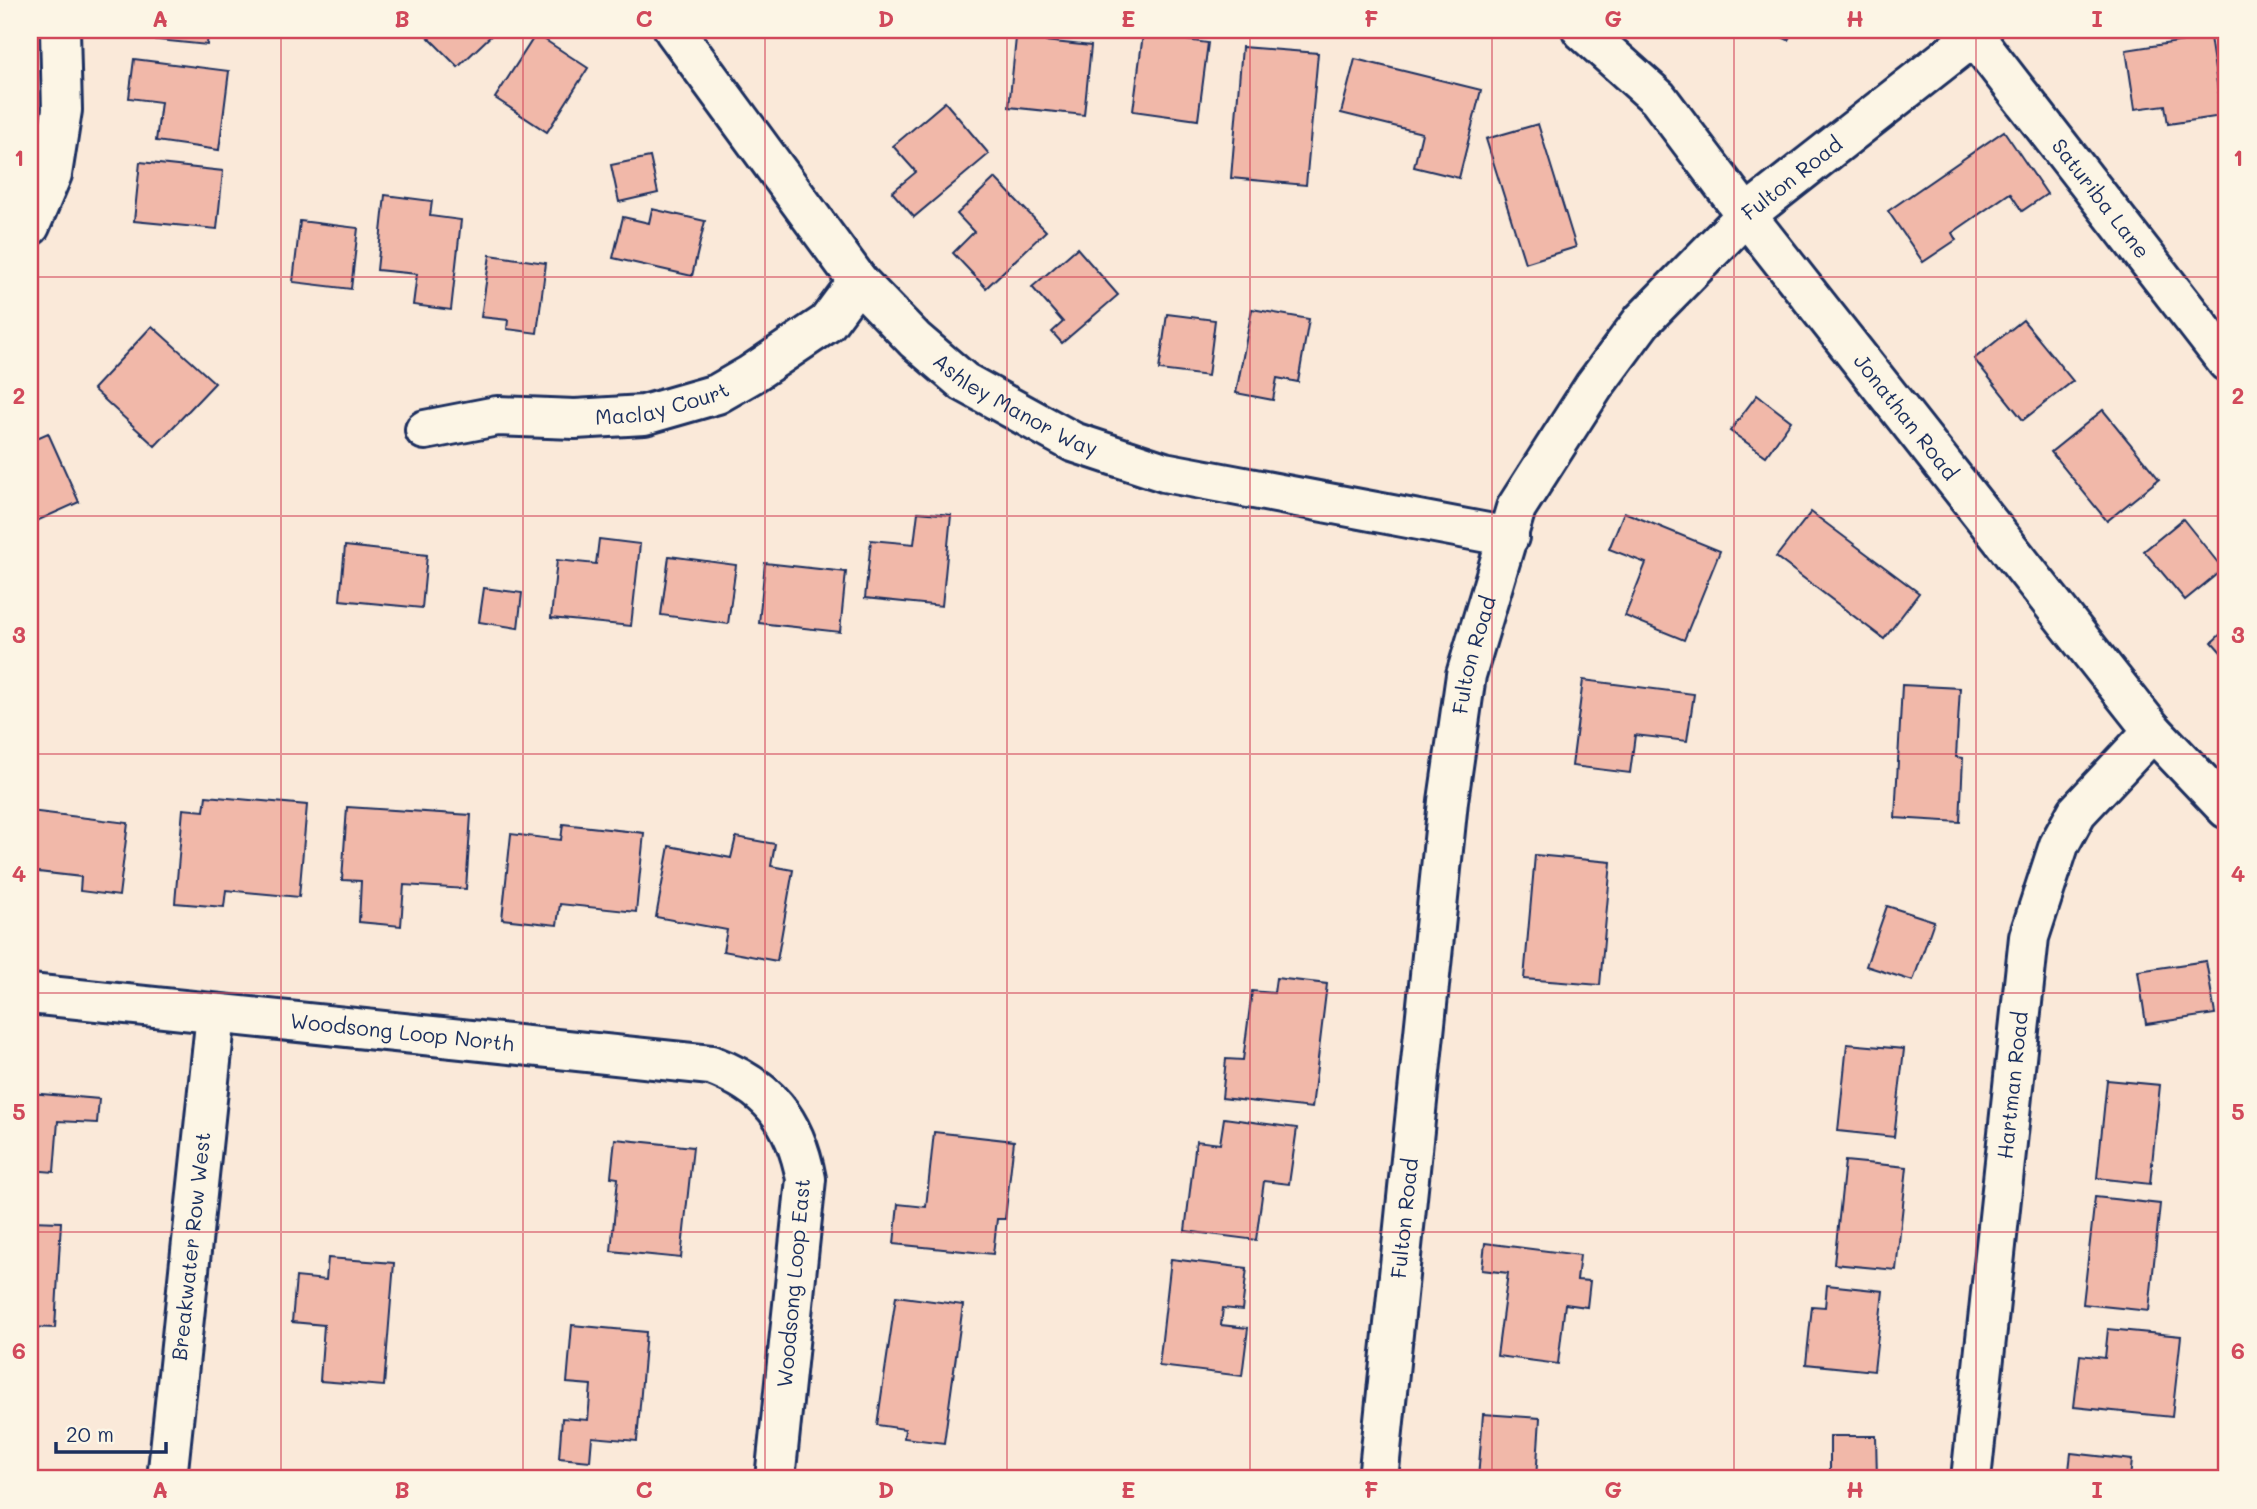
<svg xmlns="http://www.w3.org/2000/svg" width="2257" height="1509" font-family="Mali,sans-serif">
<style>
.building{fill:#f1b8a9;stroke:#1b2f5e;stroke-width:2}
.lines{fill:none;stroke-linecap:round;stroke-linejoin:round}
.street-casing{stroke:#1b2f5e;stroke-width:44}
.street{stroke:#fcf5e5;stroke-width:38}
.grid{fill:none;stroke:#d1495b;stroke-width:2;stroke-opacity:0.55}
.labels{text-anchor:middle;stroke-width:5;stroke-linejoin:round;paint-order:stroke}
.street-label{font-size:21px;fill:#1b2f5e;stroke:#fcf5e5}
.neatline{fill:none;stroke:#d1495b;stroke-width:2.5}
.grid-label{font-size:23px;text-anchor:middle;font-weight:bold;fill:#d1495b}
</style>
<rect width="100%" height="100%" fill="#fae9d9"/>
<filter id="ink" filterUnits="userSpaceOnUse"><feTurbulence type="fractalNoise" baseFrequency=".0143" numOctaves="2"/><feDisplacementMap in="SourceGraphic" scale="14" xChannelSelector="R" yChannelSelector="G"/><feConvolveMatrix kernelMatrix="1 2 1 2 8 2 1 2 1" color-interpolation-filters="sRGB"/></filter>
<g filter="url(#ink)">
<g class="building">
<polygon points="141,30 208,30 207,45 140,38"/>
<polygon points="421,30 497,30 458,67"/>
<polygon points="1767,30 1794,30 1788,40"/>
<polygon points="536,34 588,68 547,132 495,98"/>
<polygon points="1143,34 1208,43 1198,120 1133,111"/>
<polygon points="2210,37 2222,116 2168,124 2165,105 2135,109 2126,50"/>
<polygon points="1016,38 1091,46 1084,115 1009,107"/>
<polygon points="1242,47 1318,53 1306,185 1231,178"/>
<polygon points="134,59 229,71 219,150 156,141 161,102 129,98"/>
<polygon points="1355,59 1481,90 1459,178 1414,167 1422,133 1341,113"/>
<polygon points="945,102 989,154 914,217 892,192 916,172 893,146"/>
<polygon points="1538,124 1576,247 1525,263 1486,139"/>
<polygon points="2004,131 2047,194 2022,211 2010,193 1952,233 1956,240 1923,262 1888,211"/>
<polygon points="650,157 658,193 619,202 611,165"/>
<polygon points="140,162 223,171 217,229 134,221"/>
<polygon points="995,178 1046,231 986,288 953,253 974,232 957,214"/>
<polygon points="385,195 432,201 430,216 461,220 451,310 413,305 417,274 377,270"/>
<polygon points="652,209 705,221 692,276 613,258 623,217 649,223"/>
<polygon points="300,221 358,228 351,289 293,282"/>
<polygon points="1077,248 1118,295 1062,343 1052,332 1063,322 1032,287"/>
<polygon points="490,255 546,263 537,333 507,329 508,320 481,317"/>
<polygon points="1252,309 1309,319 1298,382 1277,378 1273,400 1236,393"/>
<polygon points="1167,314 1215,320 1208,376 1159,370"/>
<polygon points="2023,320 2073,381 2023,420 1974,359"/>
<polygon points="152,326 215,383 155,446 93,389"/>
<polygon points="1757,395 1791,421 1766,456 1730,431"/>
<polygon points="2103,410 2159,479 2107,521 2051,452"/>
<polygon points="48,433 79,502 30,524 30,441"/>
<polygon points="918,512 951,515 942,606 865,598 871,540 914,544"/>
<polygon points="1624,512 1720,551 1684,640 1625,616 1646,563 1609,549"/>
<polygon points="1811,512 1919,593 1884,639 1776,557"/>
<polygon points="2183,519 2223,569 2185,600 2144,551"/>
<polygon points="599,539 640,544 631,626 551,618 557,560 596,564"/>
<polygon points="345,546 427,555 422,608 340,600"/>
<polygon points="669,556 736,565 728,624 661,615"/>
<polygon points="765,563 846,572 840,632 759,623"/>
<polygon points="484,588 522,593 518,628 479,622"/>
<polygon points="2227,628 2227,659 2212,642"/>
<polygon points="1583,680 1694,694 1687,741 1635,735 1630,773 1572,766"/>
<polygon points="1902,685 1960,688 1956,757 1963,758 1960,822 1895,818"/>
<polygon points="206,796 307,805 299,897 226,890 224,907 175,903 183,809 204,811"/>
<polygon points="347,807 471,815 466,889 404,885 401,926 359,922 361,881 342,880"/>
<polygon points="30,811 128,823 119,896 80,891 81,877 30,871"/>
<polygon points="563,824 644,833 636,912 560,904 557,925 502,919 511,834 561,840"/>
<polygon points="736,837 775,844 771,866 793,870 777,961 723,951 727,930 656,917 669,846 731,858"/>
<polygon points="1535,855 1611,862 1600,985 1524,979"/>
<polygon points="1887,906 1934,921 1913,981 1866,966"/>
<polygon points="2206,961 2215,1014 2146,1024 2138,971"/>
<polygon points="1276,978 1327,984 1312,1108 1222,1098 1226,1059 1243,1060 1252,991 1274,993"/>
<polygon points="1847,1044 1904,1049 1894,1137 1838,1131"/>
<polygon points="2107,1080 2160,1085 2150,1184 2097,1178"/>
<polygon points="30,1093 99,1099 97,1123 58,1121 54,1172 30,1170"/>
<polygon points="1224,1118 1297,1128 1289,1184 1264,1181 1256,1240 1185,1231 1196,1141 1220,1144"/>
<polygon points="934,1132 1014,1141 1005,1219 997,1219 993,1254 894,1244 898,1204 926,1207"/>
<polygon points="615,1139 693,1147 681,1258 611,1251 618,1178 611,1177"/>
<polygon points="1845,1161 1907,1167 1896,1270 1834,1264"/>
<polygon points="2095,1197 2160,1204 2149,1311 2083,1304"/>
<polygon points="30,1221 61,1222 55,1328 30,1327"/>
<polygon points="1485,1243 1580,1255 1577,1280 1590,1281 1587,1307 1565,1304 1558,1364 1497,1356 1508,1273 1482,1270"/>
<polygon points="328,1258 394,1263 384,1386 320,1381 324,1325 292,1322 296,1277 326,1280"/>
<polygon points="1171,1259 1247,1268 1242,1310 1223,1308 1221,1325 1248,1328 1242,1376 1159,1366"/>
<polygon points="1827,1285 1883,1291 1874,1371 1806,1364 1812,1306 1825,1307"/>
<polygon points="896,1296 963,1305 944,1443 904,1438 905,1429 877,1425"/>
<polygon points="572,1325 646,1332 637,1441 592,1437 590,1461 559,1458 562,1418 588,1420 591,1385 567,1383"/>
<polygon points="2108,1329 2181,1336 2172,1417 2074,1407 2080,1355 2105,1358"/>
<polygon points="1483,1414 1540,1418 1536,1479 1478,1479"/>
<polygon points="1830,1436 1876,1436 1877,1479 1830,1479"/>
<polygon points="2071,1453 2132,1460 2130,1479 2068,1479"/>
</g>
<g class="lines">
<g class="street-casing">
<g id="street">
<path id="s1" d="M674,30l184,251 57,59 49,42 109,60 91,30 345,65"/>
<path id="s2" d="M1582,30l76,68 88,117 407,516 74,78"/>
<path id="s3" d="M1974,36l253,326"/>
<polyline points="30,226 52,174 62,110 60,30"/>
<path id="s4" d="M425,430l72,-14 78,3 69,-4 73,-21 33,-19 77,-52 31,-42"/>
<path id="s5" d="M30,994l681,71c56,21 84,54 95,114l-31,300"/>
<path id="s6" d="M167,1479l49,-465"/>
<path id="s7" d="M1378,1479l70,-678 18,-126 50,-167 78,-122 48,-65 104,-106 236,-185"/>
<path id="s8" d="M1971,1479l58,-542 30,-92 18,-33 76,-81"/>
</g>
</g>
<use href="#street" class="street"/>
</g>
</g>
<path class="grid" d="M281,30v1449M523,30v1449M765,30v1449M1007,30v1449M1250,30v1449M1492,30v1449M1734,30v1449M1976,30v1449M30,277h2197M30,516h2197M30,754h2197M30,993h2197M30,1232h2197"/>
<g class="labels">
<g class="street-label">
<text dy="7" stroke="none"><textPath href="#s7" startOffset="1416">Fulton Road</textPath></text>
<text dy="7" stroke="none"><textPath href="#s3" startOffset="206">Saturiba Lane</textPath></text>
<text dy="7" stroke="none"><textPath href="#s4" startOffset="240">Maclay Court</textPath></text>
<text dy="7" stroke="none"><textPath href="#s1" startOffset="514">Ashley Manor Way</textPath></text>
<text dy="7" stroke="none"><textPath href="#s2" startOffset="506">Jonathan Road</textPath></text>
<text dy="7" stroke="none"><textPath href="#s7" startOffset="830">Fulton Road</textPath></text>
<text dy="7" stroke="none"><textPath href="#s5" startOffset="374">Woodsong Loop North</textPath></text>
<text dy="7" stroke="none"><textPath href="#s8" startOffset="396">Hartman Road</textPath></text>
<text dy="7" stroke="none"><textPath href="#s7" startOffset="262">Fulton Road</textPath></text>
<text dy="7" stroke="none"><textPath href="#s6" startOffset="234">Breakwater Row West</textPath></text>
<text transform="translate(794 1283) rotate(-85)" y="7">Woodsong Loop East</text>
</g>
</g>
<rect width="2257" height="1509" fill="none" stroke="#fcf5e5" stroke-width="77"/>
<path d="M56 1442v10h110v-10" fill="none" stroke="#1b2f5e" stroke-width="3.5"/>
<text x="66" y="1442" font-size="21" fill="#1b2f5e" stroke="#fcf5e5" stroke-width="5" paint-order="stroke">20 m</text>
<rect x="38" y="38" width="2180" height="1432" class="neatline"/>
<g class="grid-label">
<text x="160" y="27">A</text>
<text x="402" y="27">B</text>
<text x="644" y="27">C</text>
<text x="886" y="27">D</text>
<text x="1128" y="27">E</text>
<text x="1371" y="27">F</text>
<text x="1613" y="27">G</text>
<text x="1855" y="27">H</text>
<text x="2097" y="27">I</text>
<text x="19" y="166">1</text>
<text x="2238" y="166">1</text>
<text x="19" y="404">2</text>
<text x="2238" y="404">2</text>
<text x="19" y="643">3</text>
<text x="2238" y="643">3</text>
<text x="19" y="882">4</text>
<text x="2238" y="882">4</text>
<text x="19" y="1120">5</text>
<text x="2238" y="1120">5</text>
<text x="19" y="1359">6</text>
<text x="2238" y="1359">6</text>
<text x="160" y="1498">A</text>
<text x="402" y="1498">B</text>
<text x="644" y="1498">C</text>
<text x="886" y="1498">D</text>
<text x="1128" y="1498">E</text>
<text x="1371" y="1498">F</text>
<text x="1613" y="1498">G</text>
<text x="1855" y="1498">H</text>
<text x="2097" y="1498">I</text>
</g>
</svg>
